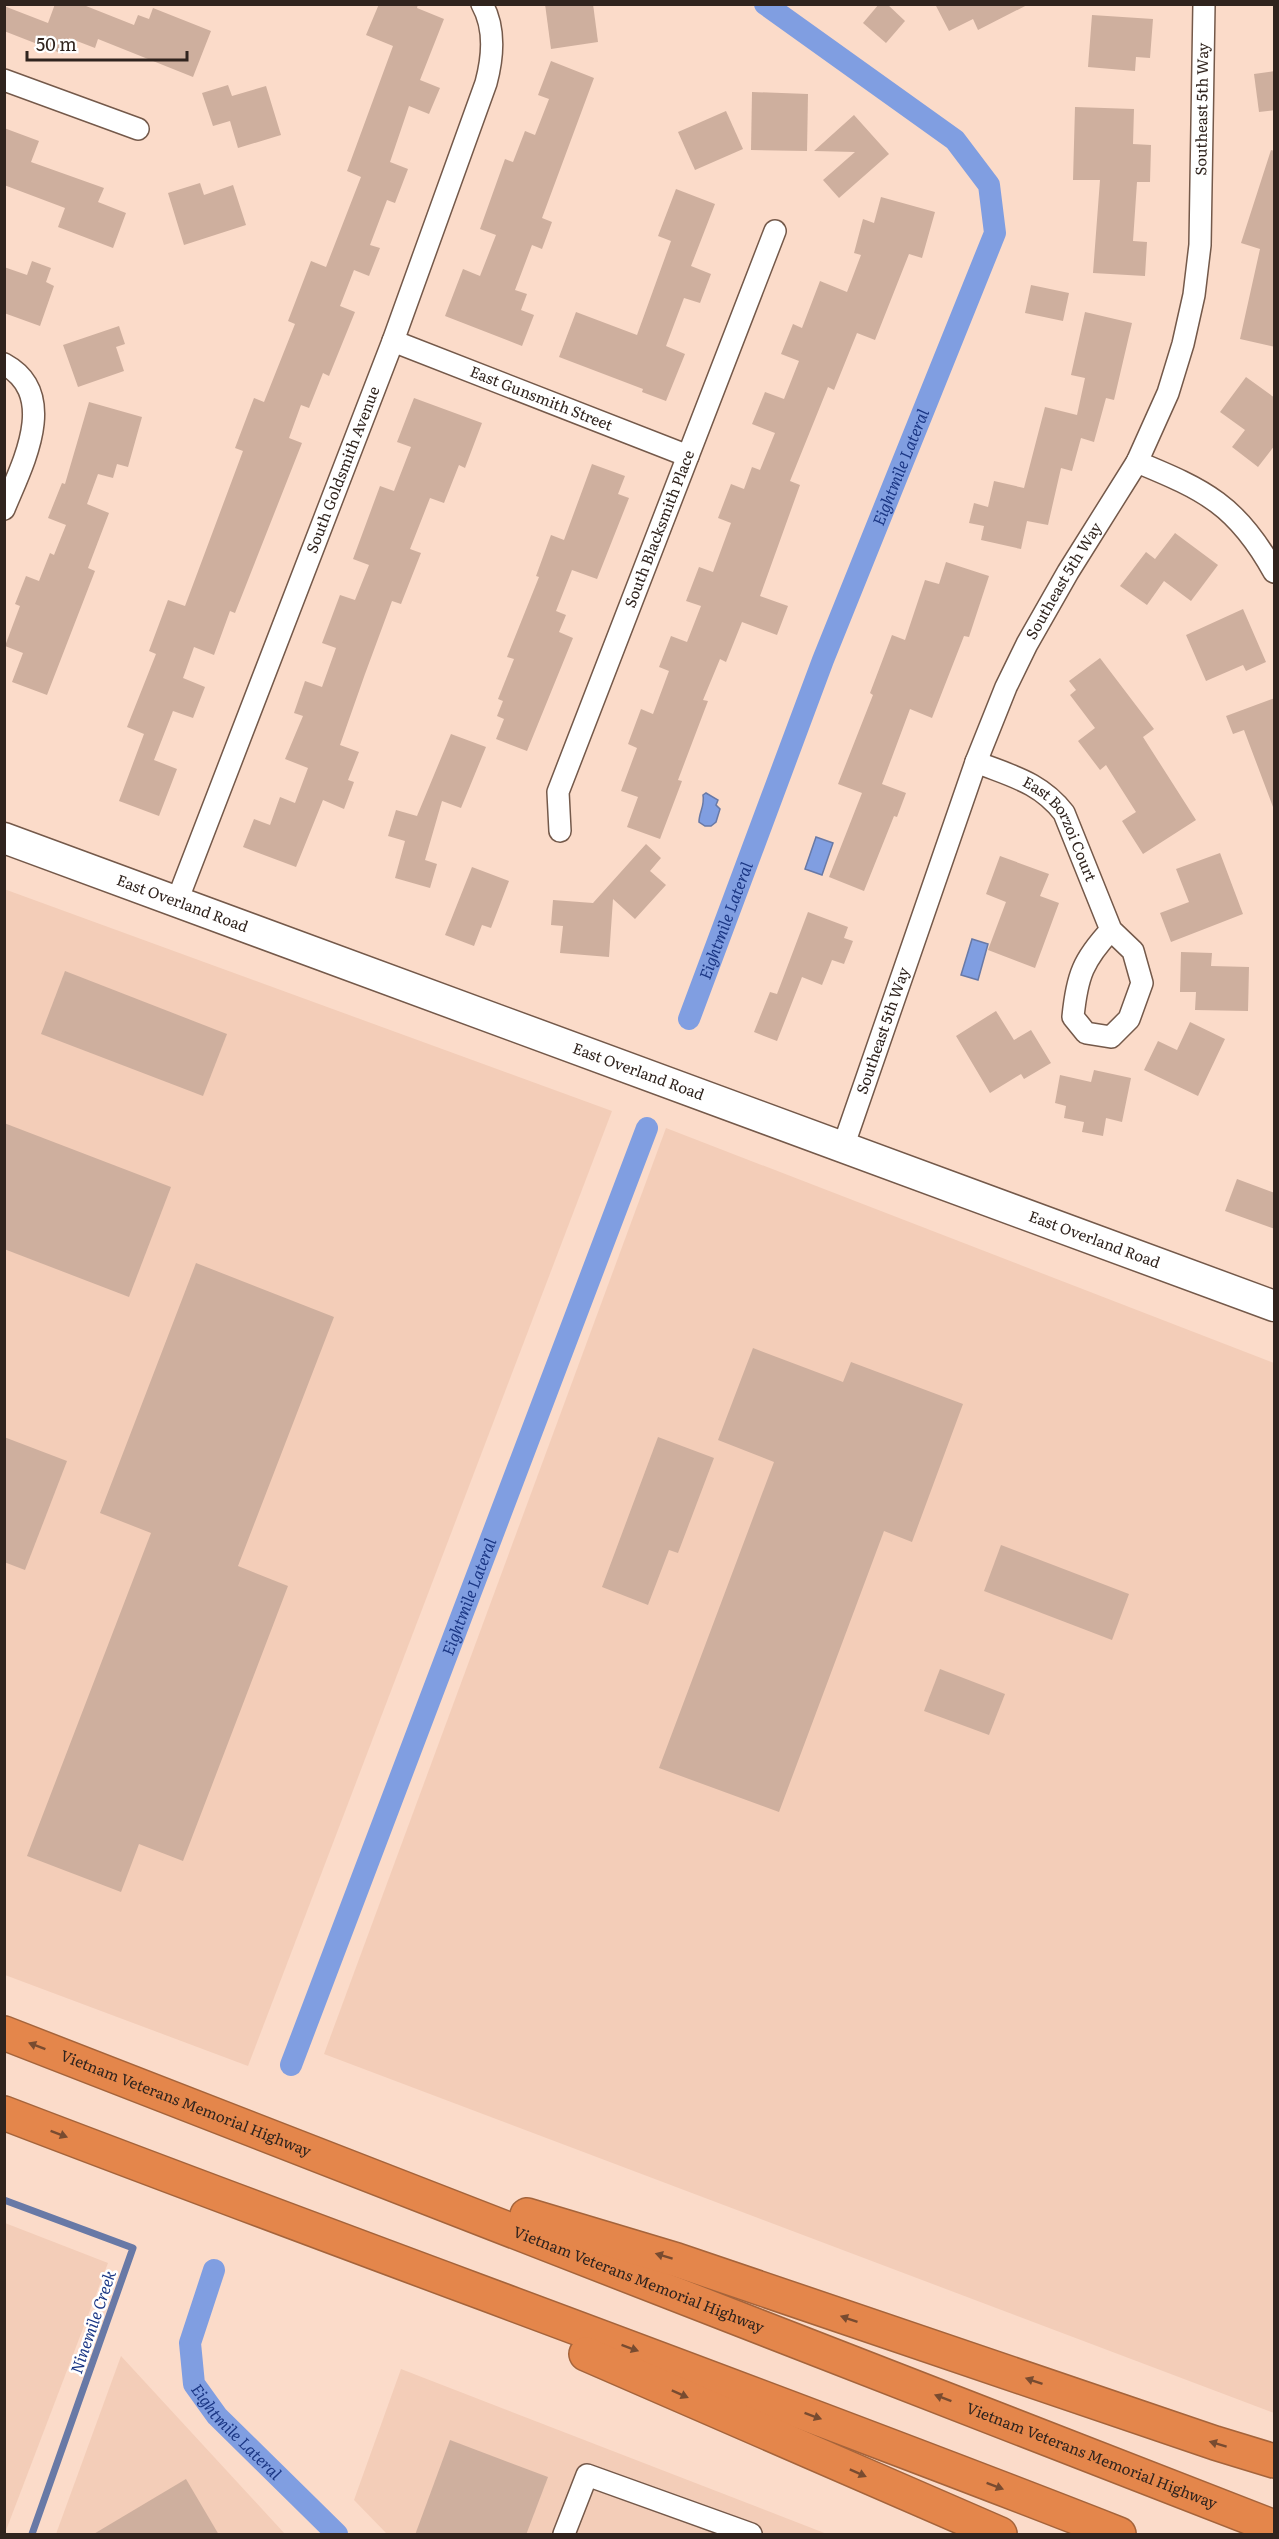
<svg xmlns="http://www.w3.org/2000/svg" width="1279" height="2539" font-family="Literata,serif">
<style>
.built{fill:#f3cdb8}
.water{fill:#809ee1;stroke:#6879a6;stroke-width:1.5}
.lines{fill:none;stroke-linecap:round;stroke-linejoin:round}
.stream{stroke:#6879a6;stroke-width:7}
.canal{stroke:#809ee1;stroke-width:22}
.building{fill:#ceaf9e}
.minor-casing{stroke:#74594a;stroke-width:24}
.secondary-casing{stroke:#74594a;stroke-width:33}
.motorway-casing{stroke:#a5643b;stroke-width:36}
.minor{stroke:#fff;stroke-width:21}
.secondary{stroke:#fff;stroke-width:30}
.motorway{stroke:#e4864b;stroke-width:33}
.oneway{fill:#784b30}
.labels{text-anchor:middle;stroke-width:5;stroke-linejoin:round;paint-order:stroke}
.street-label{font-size:15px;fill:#30241e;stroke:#fff}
.water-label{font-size:16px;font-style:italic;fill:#1b3785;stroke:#fff}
</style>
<rect width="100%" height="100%" fill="#fbdbc9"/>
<g class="built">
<polygon points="4,889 612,1111 248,2066 5,1975"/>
<polygon points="666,1128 1274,1363 1274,2413 324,2054"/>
<polygon points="5,2223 108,2263 5,2533"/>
<polygon points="121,2356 285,2534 56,2534"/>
<polygon points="401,2369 827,2534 387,2534 354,2500"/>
</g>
<g class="water">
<path d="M706,793l12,7 -2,5 4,4 -4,13 -5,4h-6l-6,-4c0,-10 6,-16 4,-27z"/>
<polygon points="816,837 833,843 822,875 805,869"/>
<polygon points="972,939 988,944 978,980 961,975"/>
</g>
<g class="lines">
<polyline class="stream" points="4,2200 133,2248 32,2534"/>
<g class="canal">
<path id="s1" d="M689,1019l134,-359 172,-427 -6,-48 -34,-45 -190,-136"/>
<path id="s2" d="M291,2065l356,-937"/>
<path id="s3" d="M214,2270l-24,73 4,41 23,32 120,118"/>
</g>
</g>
<g class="building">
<polygon points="55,4 81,4 134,25 138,15 149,19 153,8 211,31 193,77 98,39 95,48 69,38 63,54 4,31 4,6 48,23"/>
<polygon points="379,4 418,4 417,8 444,19 420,80 440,88 429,114 409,106 390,162 408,169 395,203 387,200 370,245 380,248 369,276 354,270 340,306 355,312 329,376 323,373 309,408 301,405 289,438 302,443 235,613 230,611 214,655 194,647 183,678 205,687 193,718 173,711 154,760 177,769 159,816 119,801 144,734 127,727 156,654 149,651 168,600 185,606 243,451 235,448 254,398 264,402 295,324 288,321 311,261 326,267 361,177 347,171 393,46 366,35"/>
<polygon points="545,4 593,4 598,42 551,49"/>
<polygon points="879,4 887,4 905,21 886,43 863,23"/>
<polygon points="935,4 1029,4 978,30 973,19 949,31"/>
<polygon points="1092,15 1153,19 1150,58 1136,57 1135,71 1088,67"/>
<polygon points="551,61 594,78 542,218 552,222 542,249 532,245 515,290 527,294 521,310 534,315 522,346 445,316 463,269 480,276 496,235 480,229 505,159 513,162 525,131 535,135 549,99 538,95"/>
<polygon points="1275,71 1275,110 1259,112 1254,74"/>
<polygon points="228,85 232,96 266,86 281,135 238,148 230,121 213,126 202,93"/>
<polygon points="752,92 808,94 807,151 751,150"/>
<polygon points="1075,107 1134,109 1133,144 1151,145 1150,182 1137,182 1133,241 1147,242 1145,276 1093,273 1100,180 1073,180"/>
<polygon points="726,111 743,149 695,170 678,132"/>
<polygon points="854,115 889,154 839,198 823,180 855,152 814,151"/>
<polygon points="4,128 39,141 31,162 104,188 98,202 126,213 113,248 58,227 65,208 4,185"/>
<polygon points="1271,150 1275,151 1275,347 1240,339 1260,249 1241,243"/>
<polygon points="200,183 204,195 233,185 246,225 184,245 168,193"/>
<polygon points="676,189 715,204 691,266 711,274 700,303 684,298 666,346 685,354 666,401 642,392 643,389 559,357 576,312 637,335 671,241 658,236"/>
<polygon points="881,197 935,212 922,258 909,254 875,340 857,333 834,390 828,387 790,481 800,485 760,596 788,606 777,635 742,622 726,662 720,659 703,700 708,701 678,780 682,781 660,839 627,827 638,797 621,791 637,748 628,744 641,709 653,714 669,671 659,667 671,636 687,642 701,606 686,601 699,567 713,572 731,523 718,518 731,484 744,489 752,467 760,470 775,433 752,424 765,392 784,399 799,361 781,354 793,324 802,328 820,281 847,292 861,255 854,253 863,219 874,223"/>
<polygon points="32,261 51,268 46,282 54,286 40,326 4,313 4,267 27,275"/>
<polygon points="1031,285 1069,293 1063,321 1025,313"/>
<polygon points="1085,312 1132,323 1114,400 1106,398 1094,442 1081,438 1072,471 1061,468 1048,525 1027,521 1021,549 981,540 984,526 969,523 974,503 988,507 994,481 1024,488 1045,407 1077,415 1085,378 1071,375"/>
<polygon points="119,326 125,344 116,347 124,371 78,387 63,345"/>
<polygon points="1246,377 1275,398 1275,445 1258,467 1232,447 1245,430 1220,412"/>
<polygon points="414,398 482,423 465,468 459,465 444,503 430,498 410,549 421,553 401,604 392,601 365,674 340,745 359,752 348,780 354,782 344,809 323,800 296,867 243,847 254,819 270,825 280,797 295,803 308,768 285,759 303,716 294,713 305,681 322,687 336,648 322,643 340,595 355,600 369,565 353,559 380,486 394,491 411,447 397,442"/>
<polygon points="89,402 142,417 128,467 117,464 113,478 98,474 87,504 109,513 88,568 95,571 47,695 12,682 23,653 5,646 20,606 15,604 26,576 39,581 50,553 54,555 66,525 48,518 62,483 65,484"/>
<polygon points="592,464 625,476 618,494 629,498 597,579 572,570 556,611 566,615 559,632 573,638 527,751 496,739 504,719 497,716 503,701 498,699 514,659 507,657 539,577 536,576 551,535 564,540"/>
<polygon points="1175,533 1218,565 1191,601 1164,581 1147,605 1120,586 1146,552 1155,559"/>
<polygon points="946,562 989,576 969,637 964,636 932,718 910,709 882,784 906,793 897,817 894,816 864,891 829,877 862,793 838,784 873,695 870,693 892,635 905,640 925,580 939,584"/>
<polygon points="1243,609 1266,662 1246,671 1243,665 1206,681 1186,635"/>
<polygon points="1100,658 1154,729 1143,737 1196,820 1143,854 1122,821 1136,812 1106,765 1100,770 1078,741 1095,728 1070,695 1076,690 1069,681"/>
<polygon points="1275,698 1275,807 1273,807 1244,730 1233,734 1226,716"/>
<polygon points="451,734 486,747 461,808 442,801 425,860 437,864 430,888 395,878 405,841 388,836 396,810 417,816"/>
<polygon points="646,844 661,858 650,871 666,885 635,919 613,899 609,957 560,953 563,926 551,925 553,900 593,903"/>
<polygon points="1220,853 1243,914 1171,942 1160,913 1189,902 1176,869"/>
<polygon points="1000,856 1049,874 1040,896 1059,903 1035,968 988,950 1006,902 986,894"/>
<polygon points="472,867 509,881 491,928 482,925 474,946 445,935"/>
<polygon points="808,912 848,927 844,938 853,941 844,964 832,960 822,985 802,977 777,1041 754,1032 770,992 777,994"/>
<polygon points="1181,952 1212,953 1211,966 1249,967 1248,1011 1195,1010 1196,992 1180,992"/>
<polygon points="65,971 227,1034 203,1096 41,1034"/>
<polygon points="996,1011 1014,1040 1031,1030 1051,1063 1024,1079 1021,1074 990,1093 956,1036"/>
<polygon points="1190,1022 1225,1039 1198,1096 1144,1070 1158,1041 1177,1050"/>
<polygon points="1094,1070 1131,1078 1122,1122 1106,1118 1103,1136 1082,1132 1084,1122 1064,1118 1066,1106 1055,1103 1060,1075 1091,1082"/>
<polygon points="4,1123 171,1187 129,1297 4,1249"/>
<polygon points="1237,1179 1275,1193 1275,1229 1225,1211"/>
<polygon points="196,1263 334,1317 238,1566 288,1586 183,1861 139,1844 121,1892 27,1856 151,1533 100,1513"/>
<polygon points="753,1348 843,1382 851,1362 963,1404 912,1542 884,1531 779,1812 659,1768 774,1462 718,1440"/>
<polygon points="4,1437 67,1461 25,1570 4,1562"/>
<polygon points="658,1437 714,1458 678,1553 669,1550 648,1605 602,1587"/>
<polygon points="1001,1545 1129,1594 1112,1640 984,1591"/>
<polygon points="940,1669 1005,1694 989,1735 924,1711"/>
<polygon points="450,2440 548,2477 526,2535 415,2535"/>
<polygon points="186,2479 219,2535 92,2535"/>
</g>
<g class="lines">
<g class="minor-casing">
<g id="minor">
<polyline points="4,80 138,129"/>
<path id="s4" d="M393,341l295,115"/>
<path d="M4,364c57,31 17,103 0,145"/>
<path d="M1137,462c68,28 100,43 137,110"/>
<path id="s5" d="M976,762c35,14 64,20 88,51l47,117c-28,30 -34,46 -38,87l13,16 25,4 18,-18 13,-36 -9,-32 -22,-21"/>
<path id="s6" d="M560,831l-2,-39 217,-561"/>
<path id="s7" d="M177,901l216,-560 93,-258c7,-26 10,-54 -4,-79"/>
<path id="s8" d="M843,1147l133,-385 30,-75 21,-43 41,-72 69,-110 31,-69 15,-49 11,-49 6,-50 4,-241"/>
<polyline points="564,2534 587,2475 751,2534"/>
</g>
</g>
<g class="secondary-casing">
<g id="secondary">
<path id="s9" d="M4,838l1270,468"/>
</g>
</g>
<g class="motorway-casing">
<g id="motorway">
<path id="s10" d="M4,2033l1270,494"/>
<path d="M4,2113c371,142 745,276 1115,421"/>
<polyline points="527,2215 677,2260 1215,2443 1274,2461"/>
<polyline points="586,2354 1000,2534"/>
</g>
</g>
<use href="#minor" class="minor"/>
<use href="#secondary" class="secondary"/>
<use href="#motorway" class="motorway"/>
</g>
<defs><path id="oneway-solid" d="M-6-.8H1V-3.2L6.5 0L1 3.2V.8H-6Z" transform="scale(1.5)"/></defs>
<g class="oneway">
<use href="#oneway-solid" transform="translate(37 2046) rotate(-159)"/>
<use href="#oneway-solid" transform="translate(59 2134) rotate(21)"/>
<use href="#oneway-solid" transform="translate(664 2256) rotate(-163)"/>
<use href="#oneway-solid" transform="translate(849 2319) rotate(-161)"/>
<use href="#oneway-solid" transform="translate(630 2348) rotate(20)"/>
<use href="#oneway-solid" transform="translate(1034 2381) rotate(-161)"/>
<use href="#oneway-solid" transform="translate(680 2394) rotate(24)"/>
<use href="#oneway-solid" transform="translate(943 2398) rotate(-159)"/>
<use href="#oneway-solid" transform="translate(813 2416) rotate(20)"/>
<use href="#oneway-solid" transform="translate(1218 2444) rotate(-163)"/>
<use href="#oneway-solid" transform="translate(858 2473) rotate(24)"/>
<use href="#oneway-solid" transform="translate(995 2486) rotate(21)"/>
</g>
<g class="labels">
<g class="street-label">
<text dy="5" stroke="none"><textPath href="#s8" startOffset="1112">Southeast 5th Way</textPath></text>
<text dy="5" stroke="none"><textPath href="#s4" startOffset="159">East Gunsmith Street</textPath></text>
<text dy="5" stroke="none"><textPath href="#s7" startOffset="462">South Goldsmith Avenue</textPath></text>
<text dy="5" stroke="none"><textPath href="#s6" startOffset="321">South Blacksmith Place</textPath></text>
<text dy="5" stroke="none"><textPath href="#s8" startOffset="609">Southeast 5th Way</textPath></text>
<text dy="5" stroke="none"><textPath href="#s5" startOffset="114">East Borzoi Court</textPath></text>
<text dy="5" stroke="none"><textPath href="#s9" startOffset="190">East Overland Road</textPath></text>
<text dy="5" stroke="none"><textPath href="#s8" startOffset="123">Southeast 5th Way</textPath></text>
<text dy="5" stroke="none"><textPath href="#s9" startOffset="676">East Overland Road</textPath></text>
<text dy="5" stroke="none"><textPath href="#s9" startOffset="1162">East Overland Road</textPath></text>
<text dy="5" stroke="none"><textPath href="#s10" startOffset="195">Vietnam Veterans Memorial Highway</textPath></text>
<text dy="5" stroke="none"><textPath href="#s10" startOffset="681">Vietnam Veterans Memorial Highway</textPath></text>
<text dy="5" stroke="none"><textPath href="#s10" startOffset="1167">Vietnam Veterans Memorial Highway</textPath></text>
</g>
<g class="water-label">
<text dy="6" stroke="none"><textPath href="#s1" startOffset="591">Eightmile Lateral</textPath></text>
<text dy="6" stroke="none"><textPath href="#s1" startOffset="105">Eightmile Lateral</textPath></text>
<text dy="6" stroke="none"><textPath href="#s2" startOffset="501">Eightmile Lateral</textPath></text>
<text transform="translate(93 2322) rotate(-71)" y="6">Ninemile Creek</text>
<text dy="6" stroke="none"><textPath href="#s3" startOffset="182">Eightmile Lateral</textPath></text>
</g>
</g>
<rect width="1279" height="2539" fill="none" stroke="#30241e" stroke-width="12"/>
<path d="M27 51v9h160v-9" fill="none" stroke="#30241e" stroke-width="3"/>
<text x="36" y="51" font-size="18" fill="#30241e" stroke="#ffffff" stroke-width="4.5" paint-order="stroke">50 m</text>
</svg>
